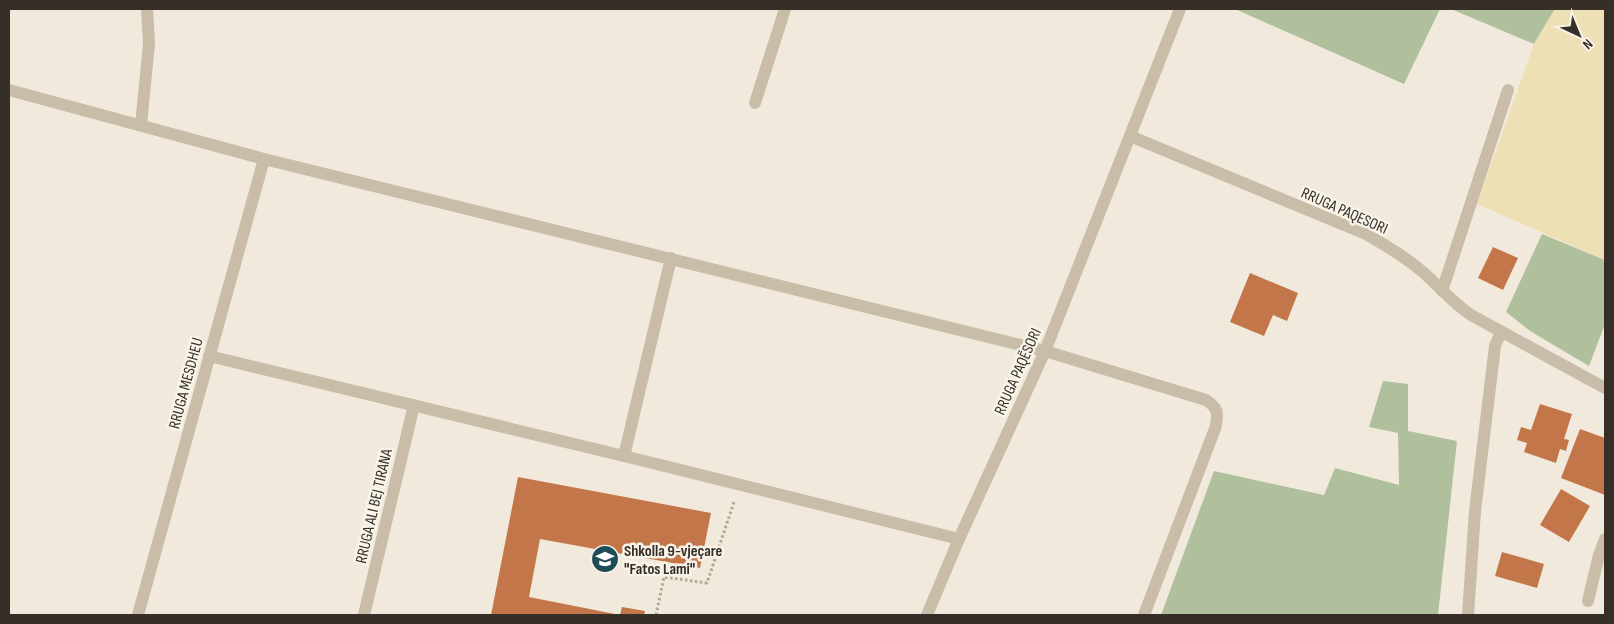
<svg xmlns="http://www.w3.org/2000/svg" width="1614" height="624" font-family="'Sofia Sans Condensed',sans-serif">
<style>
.green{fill:#b0c09d}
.sand{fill:#ece0b4}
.building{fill:#c37649}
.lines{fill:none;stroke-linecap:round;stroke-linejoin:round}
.path{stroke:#b5a693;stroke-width:3;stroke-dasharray:2.5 2.5;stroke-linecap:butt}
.minor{stroke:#c9bca8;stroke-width:12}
.labels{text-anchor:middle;stroke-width:5;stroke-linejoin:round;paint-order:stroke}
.street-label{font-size:16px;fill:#362f28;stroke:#f9f4e9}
.poi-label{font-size:16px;font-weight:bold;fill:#362f28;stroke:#f9f4e9;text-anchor:start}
</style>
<rect width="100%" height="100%" fill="#f1eadc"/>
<g class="green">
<polygon points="1235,9 1440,9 1404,84"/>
<polygon points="1451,9 1555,9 1534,44"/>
<polygon points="1542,234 1605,260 1605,324 1589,366 1530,331 1506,312"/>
<polygon points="1383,381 1408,384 1408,431 1457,441 1438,615 1161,615 1214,471 1324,495 1335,468 1399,485 1398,433 1369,427"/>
</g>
<polygon class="sand" points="1555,9 1605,9 1605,260 1477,204 1534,44"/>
<g class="building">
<polygon points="1493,247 1518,258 1503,290 1478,278"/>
<polygon points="1250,273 1298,293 1287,321 1273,315 1264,336 1230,322"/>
<polygon points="1540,404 1572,414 1564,439 1569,440 1566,451 1560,449 1556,463 1524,452 1527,443 1517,440 1521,427 1531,430"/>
<polygon points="1580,429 1605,438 1605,495 1561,478"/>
<polygon points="518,477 711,513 700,568 540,539 529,597 620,615 491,615"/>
<polygon points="1561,489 1590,506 1569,542 1540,525"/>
<polygon points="1502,552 1544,564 1537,588 1495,576"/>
<polygon points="622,607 645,611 644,615 620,615"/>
</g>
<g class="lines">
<polyline class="path" points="656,615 664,577 707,583 734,502"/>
<g class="minor">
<path d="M9,90l255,69 781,192 161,49c12,8 12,12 10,26l-72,189"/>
<polyline points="755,103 785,9"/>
<polyline points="141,125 149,44 147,9"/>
<path d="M1130,136l236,98c21,12 41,24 58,39 16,14 29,30 47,42l134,73"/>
<polyline points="1442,291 1508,90"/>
<polyline points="209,356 624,456 959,539"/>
<polyline points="624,456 671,258"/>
<polyline points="1588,601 1599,555 1605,539"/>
<polyline points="138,615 264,159"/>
<polyline points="364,615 414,405"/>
<polyline points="927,615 959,539 1045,351 1180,9"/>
<polyline points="1468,615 1475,511 1495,346 1501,332"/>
</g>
</g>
<defs>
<g id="school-disc" transform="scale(1.4375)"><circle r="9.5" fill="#1f4c57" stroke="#f9f4e9"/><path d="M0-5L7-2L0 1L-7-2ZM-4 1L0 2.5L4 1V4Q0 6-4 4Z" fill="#fff"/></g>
</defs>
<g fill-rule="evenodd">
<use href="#school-disc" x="605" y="559"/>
</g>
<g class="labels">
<g class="street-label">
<text transform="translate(1345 210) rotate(24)" y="6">RRUGA PAQESORI</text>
<text transform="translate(1017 371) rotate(-66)" y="6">RRUGA PAQËSORI</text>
<text transform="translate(185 383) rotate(-75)" y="6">RRUGA MESDHEU</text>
<text transform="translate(373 506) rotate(-77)" y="6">RRUGA ALI BEJ TIRANA</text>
</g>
<g class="poi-label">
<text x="624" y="556">Shkolla 9-vjeçare<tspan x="624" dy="18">"Fatos Lami"</tspan></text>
</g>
</g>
<rect width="1614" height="624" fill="none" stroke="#362f28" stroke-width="20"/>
<g transform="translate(1579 35) rotate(136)" stroke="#f9f4e9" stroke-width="4" paint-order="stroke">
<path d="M0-4L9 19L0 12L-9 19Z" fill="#362f28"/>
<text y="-8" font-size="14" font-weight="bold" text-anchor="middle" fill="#362f28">N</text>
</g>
</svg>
